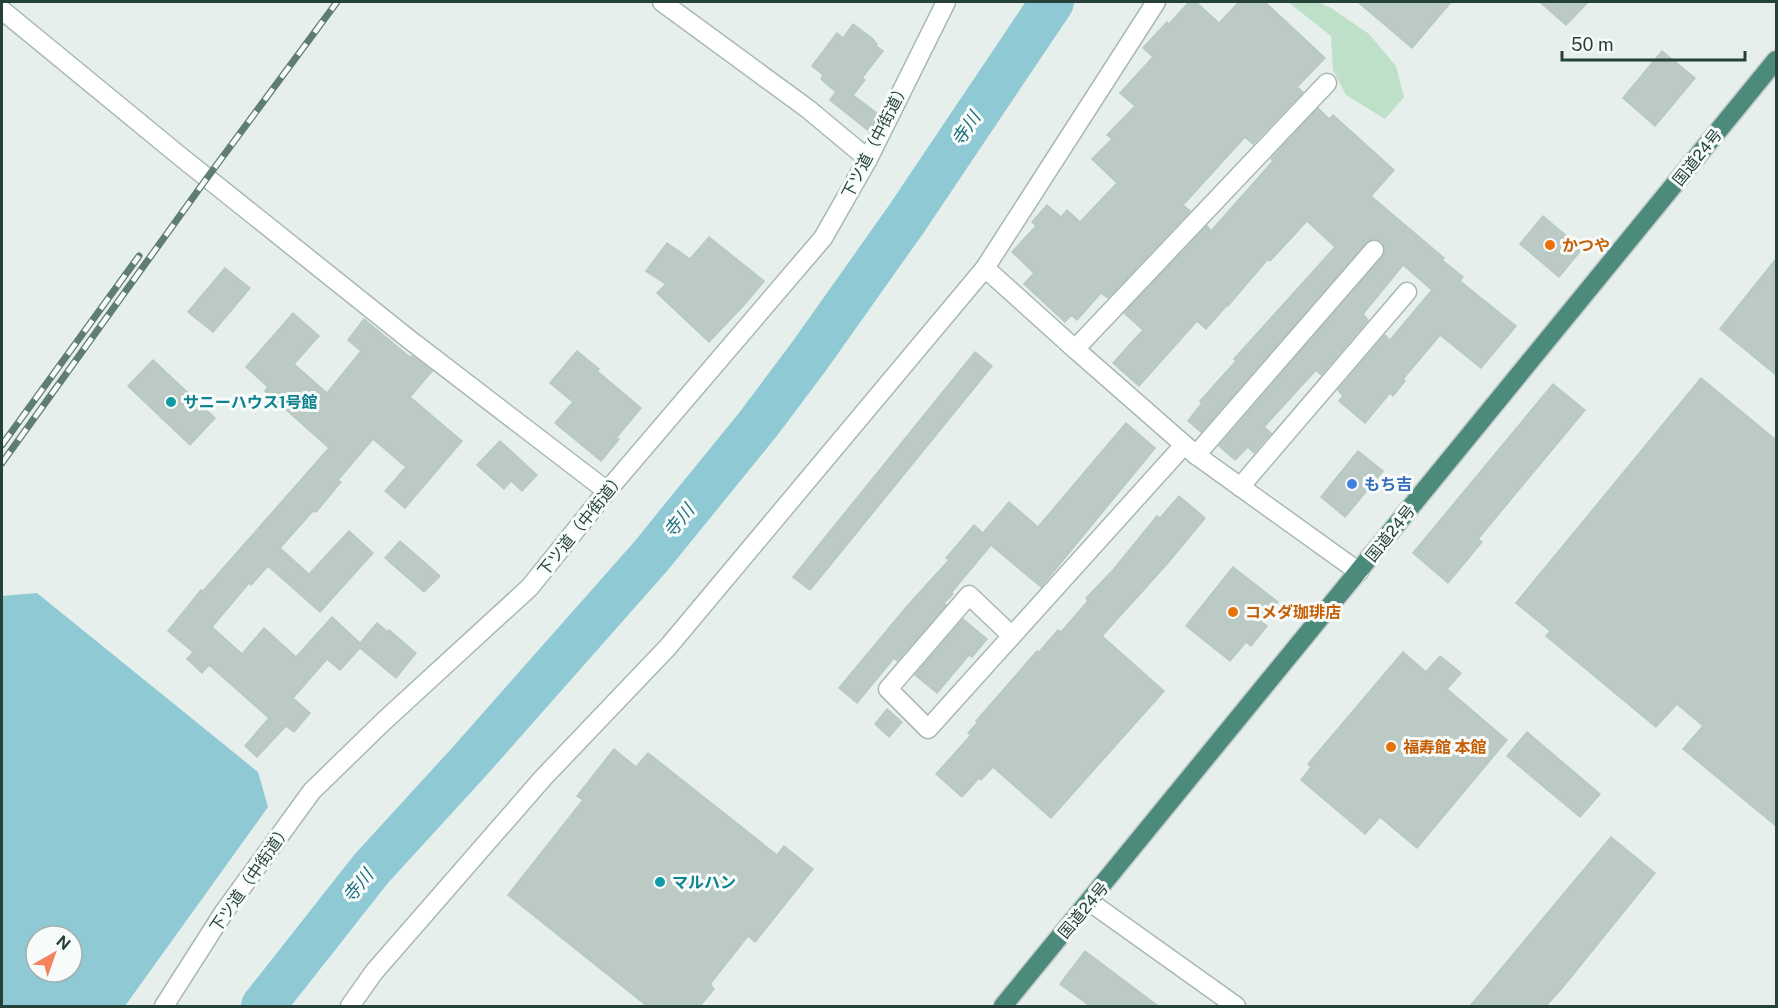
<svg xmlns="http://www.w3.org/2000/svg" width="1778" height="1008" font-family="'Public Sans','Noto Sans JP',sans-serif">
<style>
.green{fill:#bfe0c8}
.water{fill:#8ec9d4;fill-rule:evenodd}
.lines{fill:none;stroke-linecap:round;stroke-linejoin:round}
.river{stroke:#8ec9d4;stroke-width:44}
.building{fill:#bbcac4;stroke:#b8c9c2;stroke-width:1.5}
.minor-casing{stroke:#a8b8b2;stroke-width:21}
.trunk-casing{stroke:#c2cac8;stroke-width:21}
.minor{stroke:#fff;stroke-width:18}
.trunk{stroke:#4c8a7c;stroke-width:18}
.rail-casing{stroke:#5f7d75;stroke-width:7}
.rail{stroke:#f7fbf9;stroke-width:4.5;stroke-dasharray:14;stroke-linecap:butt}
.food-dot{fill:#e8710a;stroke:#f7fbf9;stroke-width:2}
.culture-dot{fill:#0f9aa8;stroke:#f7fbf9;stroke-width:2}
.shop-dot{fill:#3f7fe0;stroke:#f7fbf9;stroke-width:2}
.labels{text-anchor:middle;stroke-width:6;stroke-linejoin:round;paint-order:stroke}
.street-label{font-size:16px;fill:#24423a;stroke:#f7fbf9}
.food-label{font-size:16px;font-weight:bold;fill:#c56008;stroke:#f7fbf9;text-anchor:start}
.culture-label{font-size:16px;font-weight:bold;fill:#0d838f;stroke:#f7fbf9;text-anchor:start}
.shop-label{font-size:16px;font-weight:bold;fill:#366cbe;stroke:#f7fbf9;text-anchor:start}
.water-label{font-size:18px;font-style:italic;fill:#1c6f80;stroke:#f7fbf9}
</style>
<rect width="100%" height="100%" fill="#e6efeb"/>
<polygon class="green" points="1288,2 1319,2 1331,8 1369,34 1396,66 1404,97 1385,119 1346,95 1333,70 1331,36"/>
<path class="water" d="M37,593l221,179 10,35 -143,199h-123v-410zM36,936h36v36h-36z"/>
<g class="lines">
<polyline class="river" points="263,1006 371,869 468,763 651,556 759,423 810,355 907,218 1052,2"/>
</g>
<g class="building">
<polygon points="1189,2 1196,2 1219,23 1239,2 1265,2 1325,58 1297,87 1303,92 1253,144 1245,137 1183,205 1190,211 1108,298 1101,293 1077,320 1071,315 1065,322 1024,284 1034,273 1012,252 1036,226 1032,222 1047,205 1061,217 1067,210 1080,222 1117,183 1092,159 1112,139 1107,135 1135,106 1120,93 1153,57 1143,48 1167,22 1169,24"/>
<polygon points="1358,2 1451,2 1412,48"/>
<polygon points="1540,2 1588,2 1566,25"/>
<polygon points="853,24 872,38 877,44 876,46 883,51 862,78 865,80 853,95 878,114 869,131 830,100 836,92 821,79 823,75 812,66 837,33 843,38"/>
<polygon points="1662,51 1695,78 1655,126 1623,98"/>
<polygon points="1318,108 1329,119 1333,115 1394,170 1371,196 1444,258 1442,260 1463,277 1460,281 1516,326 1481,368 1440,335 1403,379 1405,381 1393,396 1390,393 1365,423 1339,401 1343,396 1338,390 1385,335 1390,340 1432,290 1403,265 1363,314 1368,320 1321,375 1316,370 1264,427 1271,433 1254,453 1248,447 1235,460 1219,446 1382,257 1385,252 1382,242 1376,239 1370,240 1366,243 1201,432 1188,421 1202,403 1200,401 1236,361 1234,359 1335,247 1307,221 1270,261 1268,259 1228,306 1227,305 1206,329 1197,321 1139,386 1113,363 1143,330 1124,313 1207,226 1211,231 1273,161 1271,159"/>
<polygon points="1543,216 1582,249 1559,277 1520,244"/>
<polygon points="709,237 764,281 744,305 709,342 657,293 666,284 646,271 667,243 690,259"/>
<polygon points="1776,259 1776,375 1720,329"/>
<polygon points="225,268 250,288 213,332 188,312"/>
<polygon points="293,313 319,336 294,364 327,393 361,351 348,340 364,319 411,358 412,356 432,371 410,397 462,441 405,508 385,491 406,467 373,439 338,480 341,482 316,512 313,511 280,548 309,574 349,531 373,553 320,612 268,566 251,585 249,583 212,627 242,654 264,628 296,657 332,617 360,643 377,623 388,632 389,630 416,653 396,678 360,648 340,670 327,659 293,698 310,713 294,732 286,726 257,757 245,746 269,718 209,665 202,673 187,659 193,652 168,631 201,590 203,591 329,448 265,391 268,387 246,367"/>
<polygon points="577,351 599,369 597,371 641,408 616,438 619,439 601,461 555,423 573,402 550,383"/>
<polygon points="975,352 992,366 810,590 793,577"/>
<polygon points="153,360 215,418 190,445 128,386"/>
<polygon points="1701,378 1776,440 1776,826 1683,749 1703,726 1677,704 1656,727 1546,636 1550,631 1516,603"/>
<polygon points="1553,384 1585,410 1478,539 1482,542 1448,583 1413,553"/>
<polygon points="1126,423 1155,448 1041,587 991,545 951,593 953,594 944,603 946,605 897,661 894,658 857,703 839,688 908,605 949,560 946,558 974,525 983,533 1009,502 1038,527"/>
<polygon points="500,441 537,475 522,491 511,481 504,489 477,465"/>
<polygon points="1358,451 1383,471 1345,517 1321,497"/>
<polygon points="1179,496 1205,518 1167,564 1102,636 1164,691 1051,818 993,767 981,780 979,778 962,797 936,774 971,735 968,733 978,722 976,721 1037,651 1039,652 1058,630 1061,632 1088,601 1086,598 1113,570 1157,516 1160,518"/>
<polygon points="400,541 440,576 424,592 385,558"/>
<polygon points="1233,567 1278,602 1261,622 1267,626 1251,646 1246,642 1230,661 1186,626"/>
<polygon points="963,619 987,639 972,657 969,655 937,693 915,675"/>
<polygon points="1403,652 1426,672 1440,656 1461,673 1447,689 1507,740 1417,848 1380,817 1365,834 1301,780 1311,767 1308,764"/>
<polygon points="887,709 902,722 889,737 875,724"/>
<polygon points="1527,732 1600,794 1580,817 1507,756"/>
<polygon points="614,749 636,767 648,753 777,855 784,846 813,869 755,942 748,936 710,984 714,989 700,1006 647,1006 508,895 583,800 577,796"/>
<polygon points="1611,837 1655,873 1563,987 1546,1006 1470,1006"/>
<polygon points="1085,951 1158,1006 1090,1006 1060,984"/>
</g>
<g class="lines">
<g class="minor-casing">
<g id="minor">
<polyline points="662,2 808,109 868,159"/>
<polyline points="2,10 181,157 410,340 607,491"/>
<polyline points="1327,83 1075,349 1196,455 1359,572"/>
<polyline points="985,268 1075,349"/>
<polyline points="1196,455 1374,250"/>
<polyline points="1240,487 1407,292"/>
<polyline points="1012,636 969,595 888,689 928,729 1184,445"/>
<polyline points="1090,902 1236,1006"/>
<polyline points="164,1006 224,912 312,791 384,721 530,587 607,491 823,238 868,159 946,2"/>
<polyline points="350,1006 374,972 543,778 668,647 985,268 1156,2"/>
</g>
</g>
<g class="trunk-casing">
<polyline id="trunk" points="1003,1006 1776,60"/>
</g>
<use href="#minor" class="minor"/>
<use href="#trunk" class="trunk"/>
<g class="rail-casing">
<g id="rail">
<polyline points="2,445 139,256"/>
<polyline points="2,463 207,178 337,2"/>
</g>
</g>
<use href="#rail" class="rail"/>
</g>
<g class="food-dot">
<circle cx="1550" cy="245" r="6"/>
<circle cx="1233" cy="612" r="6"/>
<circle cx="1391" cy="747" r="6"/>
</g>
<g class="culture-dot">
<circle cx="171" cy="402" r="6"/>
<circle cx="660" cy="882" r="6"/>
</g>
<circle class="shop-dot" cx="1352" cy="484" r="6"/>
<g class="labels">
<g class="street-label">
<text transform="translate(875 140) rotate(-63)" y="6">下ツ道（中街道）</text>
<text transform="translate(1697 157) rotate(-51)" y="6">国道24号</text>
<text transform="translate(581 524) rotate(-51)" y="6">下ツ道（中街道）</text>
<text transform="translate(1390 533) rotate(-51)" y="6">国道24号</text>
<text transform="translate(250 878) rotate(-55)" y="6">下ツ道（中街道）</text>
<text transform="translate(1083 910) rotate(-50)" y="6">国道24号</text>
</g>
<g class="food-label">
<text x="1562" y="251">かつや</text>
<text x="1245" y="618">コメダ珈琲店</text>
<text x="1403" y="753">福寿館 本館</text>
</g>
<g class="culture-label">
<text x="183" y="408">サニーハウス1号館</text>
<text x="672" y="888">マルハン</text>
</g>
<g class="shop-label">
<text x="1364" y="490">もち吉</text>
</g>
<g class="water-label">
<text transform="translate(966 129) rotate(-56)" y="6">寺川</text>
<text transform="translate(679 521) rotate(-51)" y="6">寺川</text>
<text transform="translate(358 886) rotate(-51)" y="6">寺川</text>
</g>
</g>
<rect width="1778" height="1008" fill="none" stroke="#24423a" stroke-width="6"/>
<g transform="translate(54 954) rotate(40)"><circle r="28" fill="#f7fbf9" stroke="#a3b1ad" stroke-width="1.5"/>
<path d="M0-4.5L10 22L0 15L-10 22Z" fill="#f4845f"/>
<text y="-9" font-size="16" font-weight="bold" text-anchor="middle" fill="#24423a">N</text>
</g>
<path d="M1562 51v9h183v-9" fill="none" stroke="#24423a" stroke-width="3"/>
<text x="1571" y="51" font-size="18" fill="#24423a" stroke="#f7fbf9" stroke-width="4.5" paint-order="stroke">50 m</text>
</svg>
